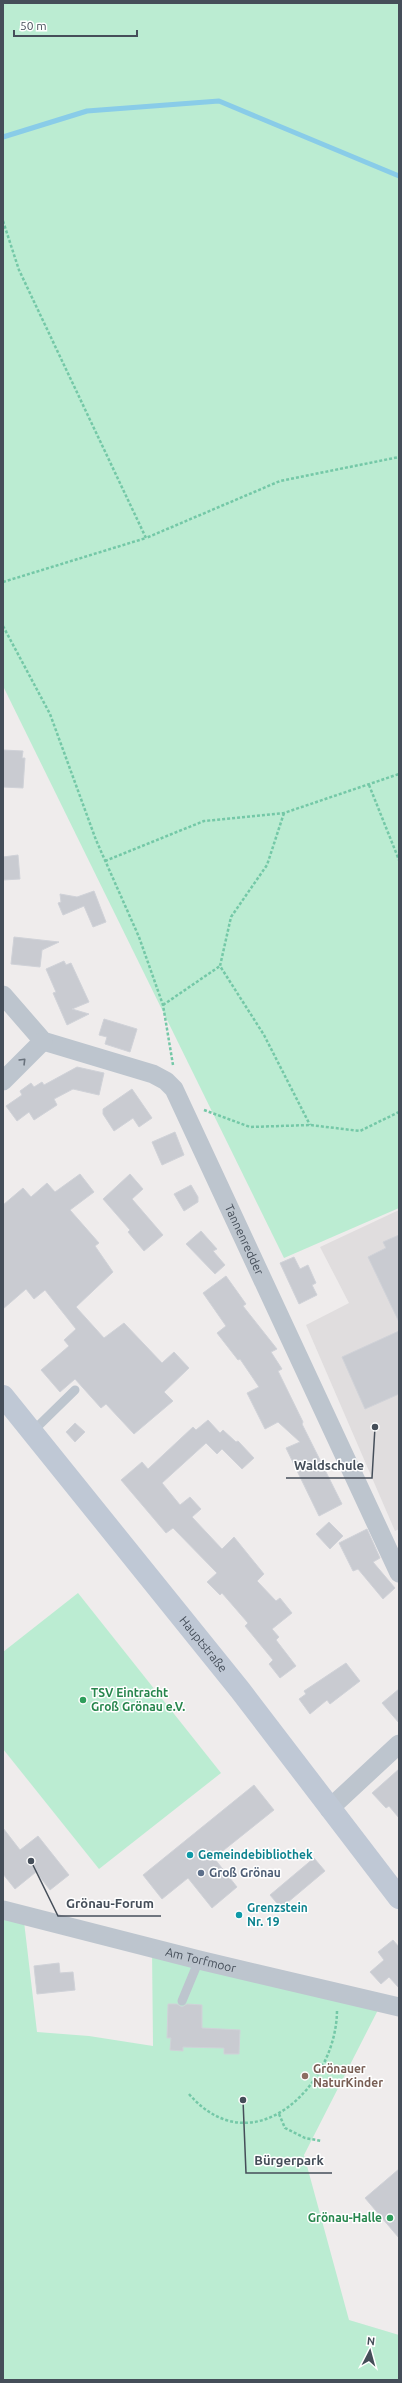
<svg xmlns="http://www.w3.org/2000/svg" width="402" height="2383" font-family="Ubuntu,sans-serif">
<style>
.education{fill:#e0ddde}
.green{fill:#bbecd2}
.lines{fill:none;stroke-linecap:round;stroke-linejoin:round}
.stream{stroke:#89cce8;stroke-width:5}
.building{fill:#c9cbd1;stroke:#d0d2d8}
.path{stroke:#74c8a7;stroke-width:2.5;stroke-dasharray:3 2;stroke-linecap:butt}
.lane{stroke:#bdc5ce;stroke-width:9}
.street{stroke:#bdc5ce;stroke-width:19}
.secondary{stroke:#bfc8d5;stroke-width:22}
.oneway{stroke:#69727c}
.leisure-dot{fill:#2e9e5b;stroke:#fff;stroke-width:1.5}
.culture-dot{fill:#0f9aa8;stroke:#fff;stroke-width:1.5}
.service-dot{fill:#5c6f8a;stroke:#fff;stroke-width:1.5}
.education-dot{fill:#8d6e63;stroke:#fff;stroke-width:1.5}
.labels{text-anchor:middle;stroke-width:3;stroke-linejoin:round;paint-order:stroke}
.street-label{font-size:12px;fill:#454e59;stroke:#fff}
.leisure-label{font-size:12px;font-weight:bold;fill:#27864d;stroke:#fff;text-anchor:start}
.culture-label{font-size:12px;font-weight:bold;fill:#0d838f;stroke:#fff;text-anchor:start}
.service-label{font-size:12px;font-weight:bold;fill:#4e5e75;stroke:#fff;text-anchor:start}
.education-label{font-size:12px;font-weight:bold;fill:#785e54;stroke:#fff;text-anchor:start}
.leader{fill:none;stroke:#454e59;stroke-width:1.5}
.callout-dot{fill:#454e59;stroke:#fff;stroke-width:1.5}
.callout-label{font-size:13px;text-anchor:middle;font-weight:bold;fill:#454e59;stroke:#fff;stroke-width:3;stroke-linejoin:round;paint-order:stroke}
</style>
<rect width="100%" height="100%" fill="#efecec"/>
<polygon class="education" points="399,1210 399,1529 395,1531 306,1325 349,1303 320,1247"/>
<g class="green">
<polygon points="3,3 399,3 399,1208 284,1258 3,686"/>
<polygon points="78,1593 221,1773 99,1869 3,1749 3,1652"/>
<polygon points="3,1907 23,1913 37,2032 89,2036 153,2046 152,1948 381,2004 304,2155 349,2320 399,2335 399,2380 3,2380"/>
</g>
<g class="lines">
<polyline class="stream" points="3,137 87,111 219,101 399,176"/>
</g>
<g class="building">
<polygon points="3,750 23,751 22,758 25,758 23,788 3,787"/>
<polygon points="18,855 20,879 3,880 3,857"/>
<polygon points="94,891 106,922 93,927 84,906 63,915 58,903 61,902 60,894 77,897"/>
<polygon points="14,937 59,942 42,950 40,967 11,964"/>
<polygon points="64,961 66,965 71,963 89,1002 72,1009 89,1014 67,1025 53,993 56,992 46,969"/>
<polygon points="104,1019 137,1029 130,1052 105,1044 107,1037 99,1035"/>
<polygon points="77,1067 104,1073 99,1095 73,1089 54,1099 57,1105 34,1120 29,1112 17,1121 6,1106 22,1095 20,1091 31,1083 34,1087 42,1082 44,1085"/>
<polygon points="132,1089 152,1118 139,1127 133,1118 114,1131 103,1114 103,1109"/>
<polygon points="175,1132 184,1155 162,1165 152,1142"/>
<polygon points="80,1174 94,1192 70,1210 99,1243 95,1246 113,1272 76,1307 104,1338 124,1323 162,1363 174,1352 189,1368 164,1392 173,1401 134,1434 106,1404 101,1408 75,1379 60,1392 41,1370 69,1346 64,1340 76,1329 45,1290 34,1299 26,1289 3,1309 3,1205 23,1188 31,1197 47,1183 55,1192"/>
<polygon points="130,1174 143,1189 132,1199 163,1235 144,1251 128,1232 130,1230 103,1199"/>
<polygon points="191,1185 198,1197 198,1202 184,1211 174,1194"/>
<polygon points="201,1231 217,1249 213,1251 225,1265 215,1274 186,1244"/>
<polygon points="399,1235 399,1322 368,1257 386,1248 383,1242"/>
<polygon points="294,1257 300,1269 308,1265 316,1283 312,1285 317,1295 299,1304 280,1263"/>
<polygon points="226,1276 246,1304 243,1306 277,1349 271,1352 282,1369 278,1371 303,1422 302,1424 342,1504 319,1516 286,1448 300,1442 278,1422 265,1429 247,1393 259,1387 240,1359 238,1360 217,1333 226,1326 203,1293"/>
<polygon points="399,1331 399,1394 365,1409 342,1357"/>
<polygon points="208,1420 220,1433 223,1430 236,1442 238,1441 254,1458 242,1469 222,1449 217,1454 206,1443 162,1483 180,1505 190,1497 201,1509 192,1517 222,1549 234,1537 264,1574 257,1581 276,1601 280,1598 292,1613 272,1629 279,1637 276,1640 296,1666 280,1678 269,1664 273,1660 245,1626 248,1623 222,1593 220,1595 207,1582 217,1573 173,1528 166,1533 121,1480 142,1462 148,1469 193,1427 196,1430"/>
<polygon points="75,1423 85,1432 75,1442 66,1432"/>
<polygon points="329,1522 343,1536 330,1549 316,1534"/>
<polygon points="367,1529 380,1558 373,1562 395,1588 383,1599 358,1569 353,1571 339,1543"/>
<polygon points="346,1663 360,1681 330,1704 327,1700 310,1714 299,1699 306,1694 304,1691"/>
<polygon points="399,1689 399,1723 382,1703"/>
<polygon points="399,1769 399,1818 389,1806 386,1808 372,1793"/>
<polygon points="254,1785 274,1810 214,1858 237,1887 212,1908 188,1878 162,1899 143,1875"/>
<polygon points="3,1828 20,1850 38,1836 69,1875 50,1890 36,1872 15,1889 3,1874"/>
<polygon points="314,1858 325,1871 281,1908 270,1895"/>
<polygon points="393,1940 399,1947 399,1988 389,1977 381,1984 370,1972 384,1960 378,1952"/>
<polygon points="59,1963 60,1973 73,1972 75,1990 37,1994 34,1966"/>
<polygon points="168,2004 177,2004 182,2007 187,2004 202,2005 202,2028 240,2030 239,2054 224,2054 224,2048 183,2047 183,2051 170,2050 171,2038 167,2038"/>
<polygon points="399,2169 399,2238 365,2198"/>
</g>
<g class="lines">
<g class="path">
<polyline points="3,221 19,270 146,538 280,481 399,457"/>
<polyline points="3,582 146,538"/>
<polyline points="3,626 50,714 96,840 139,937 163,1005 173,1065"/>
<polyline points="369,785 399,860"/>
<polyline points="284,813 267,865 231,917 220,966 264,1035 310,1125"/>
<polyline points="105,861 204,821 284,813 399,774"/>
<polyline points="163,1005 220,966"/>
<polyline points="204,1110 250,1127 310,1125 360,1131 399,1112"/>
<path d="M189,2094c64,74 148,-9 148,-84"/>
<polyline points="279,2114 285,2128 305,2138 322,2141"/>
</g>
<g class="lane">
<polyline points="32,1432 75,1390"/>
<polyline points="182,2001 199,1960"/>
</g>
<g class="street">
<path id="s1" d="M3,995l40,46 110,33 13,7 8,8 225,484"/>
<polyline points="3,1081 43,1041"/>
<polyline points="329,1809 399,1744"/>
<path id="s2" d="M3,1910l196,50 200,47"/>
</g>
<path class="secondary" id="s3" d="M3,1396l237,294 159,208"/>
</g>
<defs><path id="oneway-chevron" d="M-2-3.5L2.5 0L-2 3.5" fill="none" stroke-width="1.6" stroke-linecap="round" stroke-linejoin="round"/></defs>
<use class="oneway" href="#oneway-chevron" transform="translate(23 1061) rotate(-45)"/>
<g class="leisure-dot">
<circle cx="83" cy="1700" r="4"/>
<circle cx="390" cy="2218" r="4"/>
</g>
<g class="culture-dot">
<circle cx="190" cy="1855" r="4"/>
<circle cx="239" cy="1915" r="4"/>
</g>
<circle class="service-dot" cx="201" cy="1873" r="4"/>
<circle class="education-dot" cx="305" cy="2076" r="4"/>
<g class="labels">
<g class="street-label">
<text dy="4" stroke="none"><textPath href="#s1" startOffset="368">Tannenredder</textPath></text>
<text dy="4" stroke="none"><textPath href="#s3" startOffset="319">Hauptstraße</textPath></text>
<text dy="4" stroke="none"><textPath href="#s2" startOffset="204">Am Torfmoor</textPath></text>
</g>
<g class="leisure-label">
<text x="91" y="1697">TSV Eintracht<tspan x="91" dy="14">Groß Grönau e.V.</tspan></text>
<text x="382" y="2222" text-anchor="end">Grönau-Halle</text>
</g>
<g class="culture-label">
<text x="198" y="1859">Gemeindebibliothek</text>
<text x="247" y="1912">Grenzstein<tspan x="247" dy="14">Nr. 19</tspan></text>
</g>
<g class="service-label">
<text x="209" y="1877">Groß Grönau</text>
</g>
<g class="education-label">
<text x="313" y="2073">Grönauer<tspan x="313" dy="14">NaturKinder</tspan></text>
</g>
</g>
<path class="leader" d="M375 1427L372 1478H286M31 1861L58 1916H161M243 2100L246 2173H332"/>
<g class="callout-dot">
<circle cx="375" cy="1427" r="4"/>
<circle cx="31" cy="1861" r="4"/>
<circle cx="243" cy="2100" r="4"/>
</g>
<g class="callout-label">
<text x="329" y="1470">Waldschule</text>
<text x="110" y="1908">Grönau-Forum</text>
<text x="289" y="2165">Bürgerpark</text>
</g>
<rect width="402" height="2383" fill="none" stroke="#454e59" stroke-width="8"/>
<g transform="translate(370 2351) rotate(6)" stroke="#ffffff" stroke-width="3" paint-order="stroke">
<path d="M0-3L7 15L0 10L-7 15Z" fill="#454e59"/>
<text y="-6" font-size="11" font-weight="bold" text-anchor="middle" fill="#454e59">N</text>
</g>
<path d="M14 30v6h123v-6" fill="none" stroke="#454e59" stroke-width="2"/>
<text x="20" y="30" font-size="12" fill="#454e59" stroke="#ffffff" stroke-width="3" paint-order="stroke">50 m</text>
</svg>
